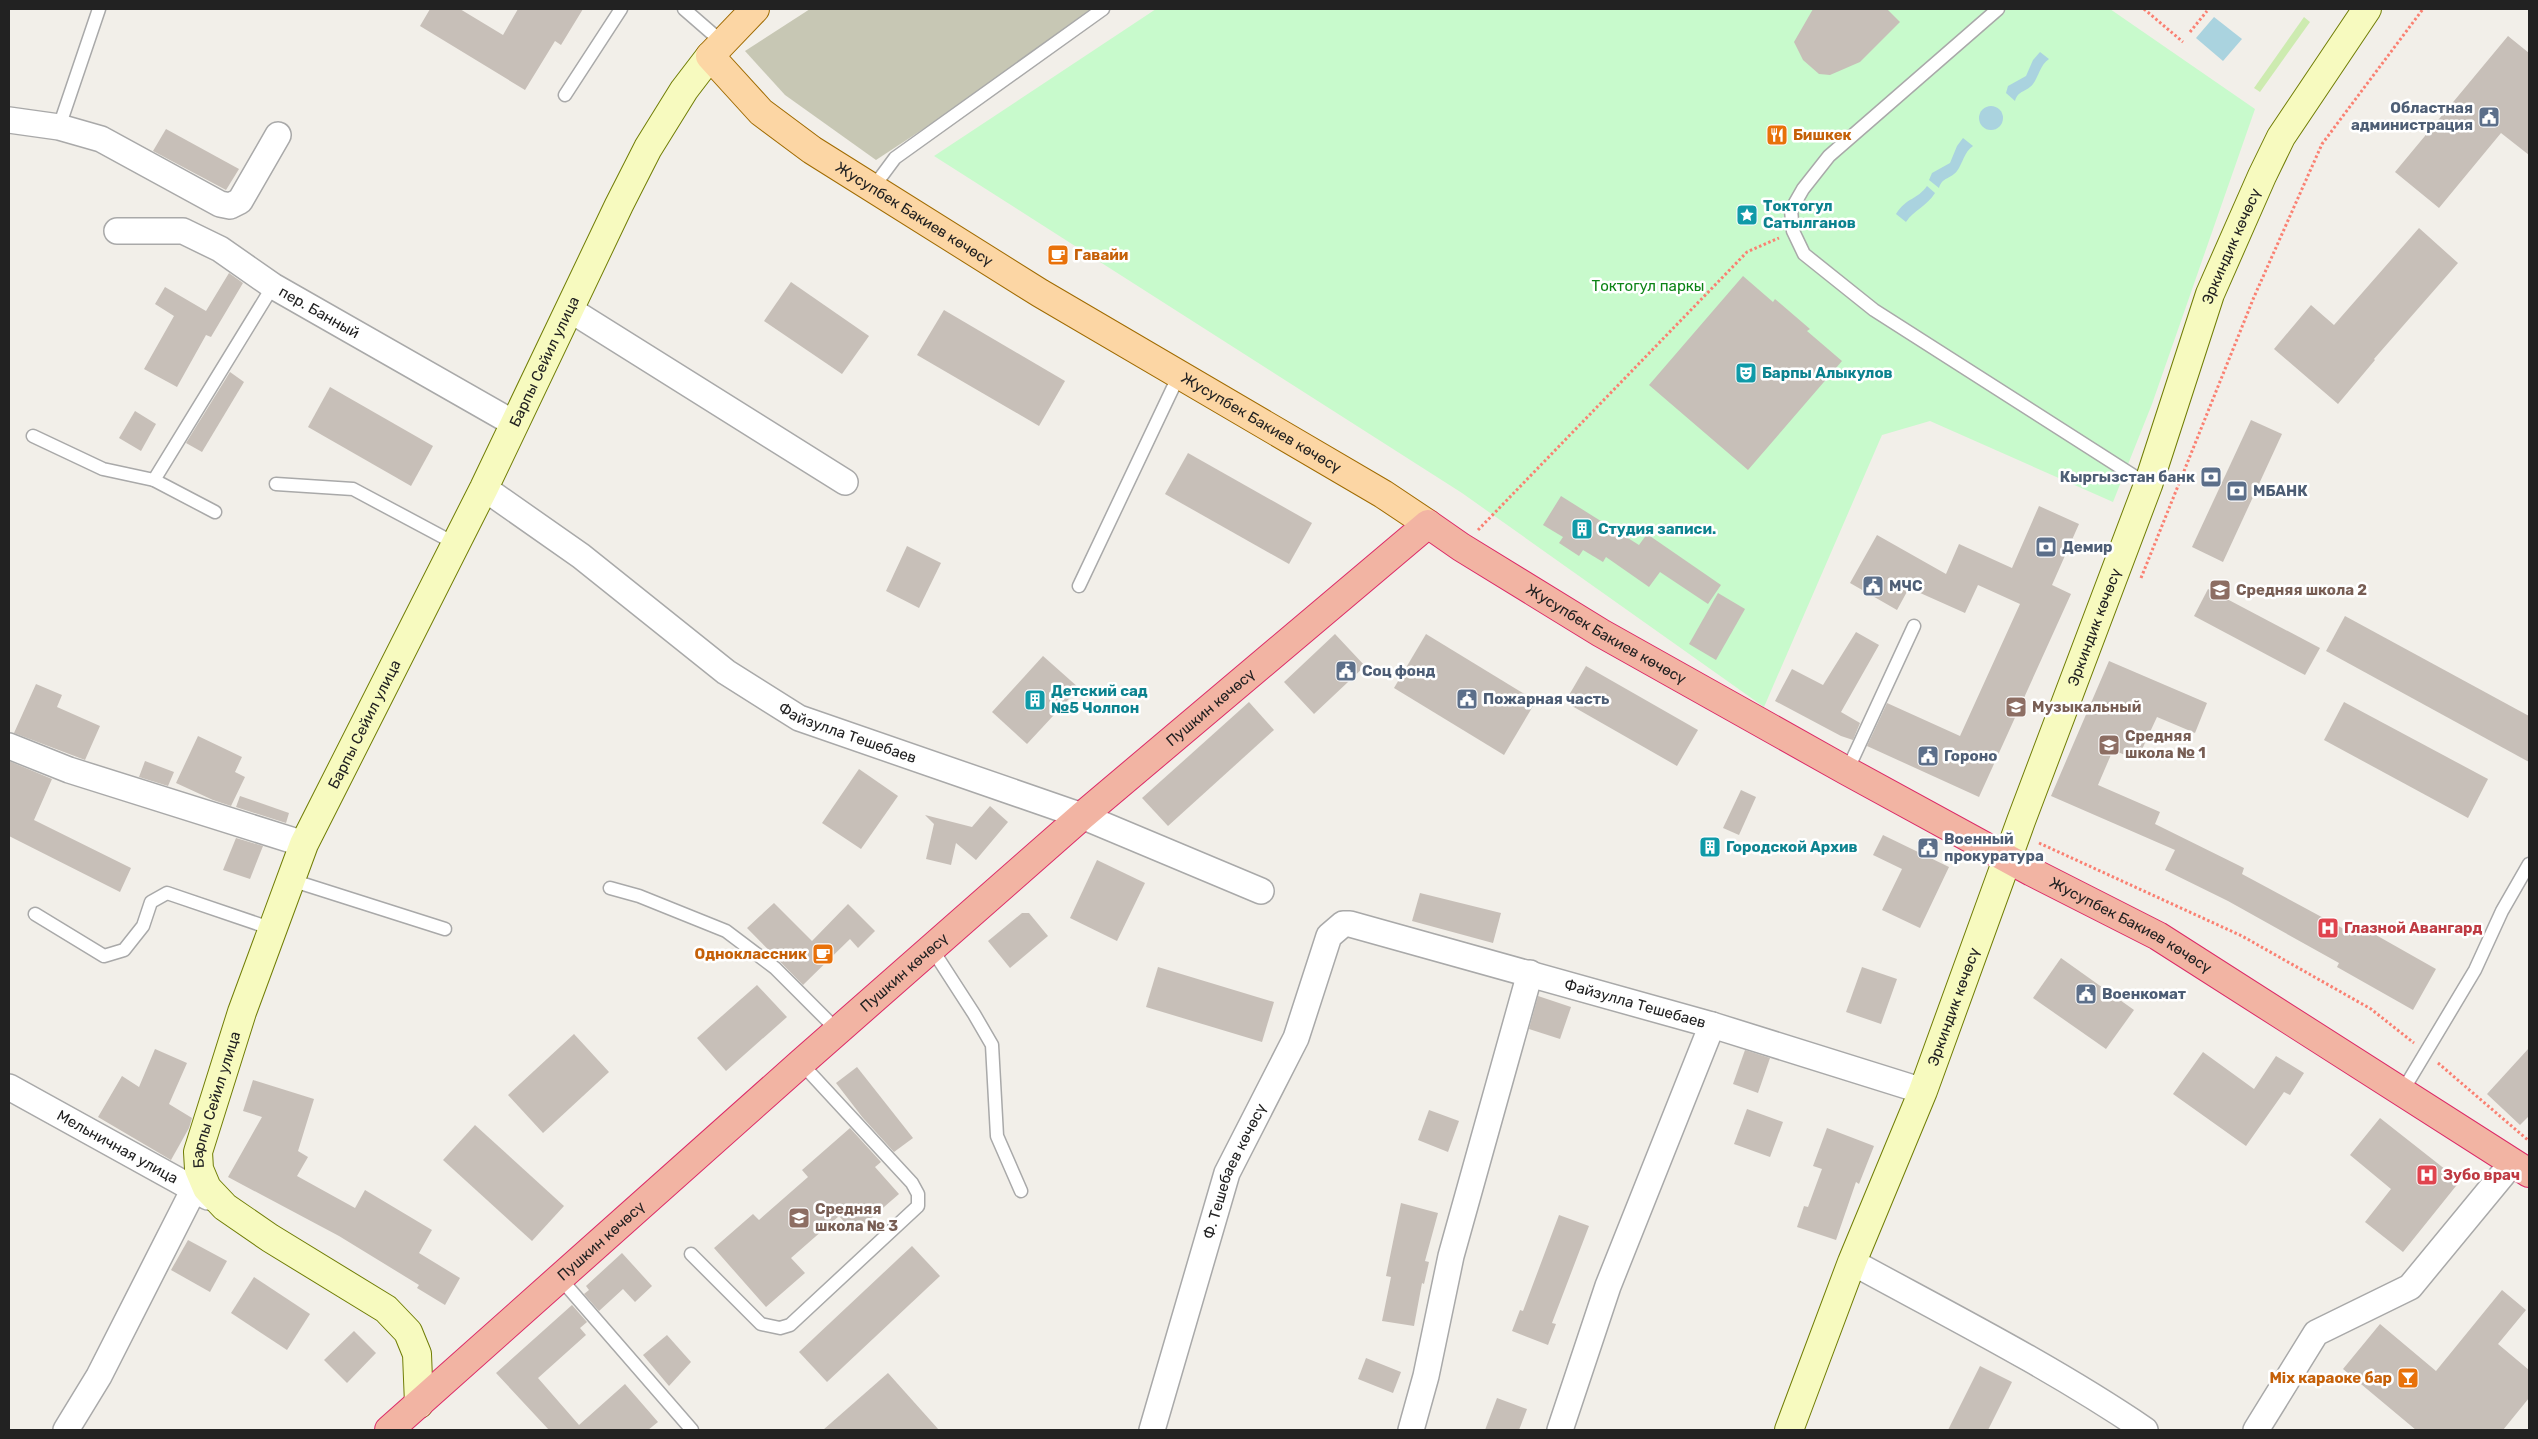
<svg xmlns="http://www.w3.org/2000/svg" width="2538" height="1439" font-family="Rubik,sans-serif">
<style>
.construction{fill:#c7c7b4}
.grass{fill:#cdebb0}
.park{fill:#c8facc}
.water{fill:#aad3df}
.building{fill:#c7bfb8}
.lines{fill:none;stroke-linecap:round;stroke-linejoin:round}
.service-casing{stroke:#a9a9a9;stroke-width:15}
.minor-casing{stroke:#a9a9a9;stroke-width:28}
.secondary-casing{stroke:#707d05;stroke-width:30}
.primary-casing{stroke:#a06b00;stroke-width:30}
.trunk-casing{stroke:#dc2a67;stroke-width:30}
.path{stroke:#fa8072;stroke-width:3;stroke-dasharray:2.5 2.5;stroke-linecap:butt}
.service{stroke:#fff;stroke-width:12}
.minor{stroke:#fff;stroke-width:25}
.secondary{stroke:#f7fabf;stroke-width:28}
.primary{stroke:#fcd6a4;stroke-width:28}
.trunk{stroke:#f2b4a3;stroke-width:28}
.labels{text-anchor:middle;stroke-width:5;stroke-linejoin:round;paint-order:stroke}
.service-label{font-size:15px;font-weight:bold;fill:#4e5e75;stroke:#fff;text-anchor:start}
.food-label{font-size:15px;font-weight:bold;fill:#c56008;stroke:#fff;text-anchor:start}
.culture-label{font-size:15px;font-weight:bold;fill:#0d838f;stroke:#fff;text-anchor:start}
.street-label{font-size:15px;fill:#222;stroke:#fff}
.park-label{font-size:15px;fill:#0c8416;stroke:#fff}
.education-label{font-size:15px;font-weight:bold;fill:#785e54;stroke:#fff;text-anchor:start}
.health-label{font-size:15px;font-weight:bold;fill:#be3a42;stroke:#fff;text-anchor:start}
</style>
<rect width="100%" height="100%" fill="#f2efe9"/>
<polygon class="construction" points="810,9 1106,9 876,160 785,95 745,51"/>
<polygon class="grass" points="2304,17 2310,22 2260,92 2254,88"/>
<polygon class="park" points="1156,9 2110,9 2255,109 2152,404 2113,502 1930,421 1882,435 1764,707 1462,493 934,156"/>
<g class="water">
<polygon points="2214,17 2242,39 2223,61 2196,38"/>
<path d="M2040,52l9,7c-9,6 -10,17 -16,25 -6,8 -15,6 -18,17l-9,-8 2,-7 18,-10 7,-16z"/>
<circle cx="1991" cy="118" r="12"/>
<path d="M1963,138l10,8c-9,6 -10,17 -16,25 -6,8 -15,6 -18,17l-10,-8 3,-7 18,-10 7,-17z"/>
<path d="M1927,186l8,7c-8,13 -21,17 -29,29l-10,-8c11,-17 21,-14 31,-28z"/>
</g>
<g class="building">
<polygon points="430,9 460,9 503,35 518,9 583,9 561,45 555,41 525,90 420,26"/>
<polygon points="1813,9 1887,9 1900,22 1860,62 1830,75 1819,74 1803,60 1794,42"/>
<polygon points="2508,36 2529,53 2529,155 2501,133 2439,208 2395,172"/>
<polygon points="166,129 239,169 226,190 153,151"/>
<polygon points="2419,228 2458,263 2374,359 2375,360 2338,404 2274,349 2311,305 2334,325"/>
<polygon points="229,273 243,283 211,337 206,335 177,387 144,369 174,316 155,304 165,287 206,311"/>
<polygon points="1743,276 1773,302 1775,299 1810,329 1807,331 1842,361 1748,470 1649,385"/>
<polygon points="791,282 869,336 842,374 764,321"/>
<polygon points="944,310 1065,381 1039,426 917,355"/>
<polygon points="230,372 244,382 202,452 186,443"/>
<polygon points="330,387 433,446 411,486 308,427"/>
<polygon points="135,411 156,424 141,451 119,438"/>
<polygon points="2251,420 2282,434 2223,562 2192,547"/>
<polygon points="1188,453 1312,523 1289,564 1165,494"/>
<polygon points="1561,496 1639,545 1647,534 1721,585 1708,604 1660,572 1649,587 1606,557 1603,562 1583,550 1579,556 1559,543 1563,537 1543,525"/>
<polygon points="2039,506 2079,524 2052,585 2071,594 1979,797 1867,746 1887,703 1960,736 2020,604 1978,585 1965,613 1909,588 1897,610 1850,583 1877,535 1946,574 1959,544 2012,568"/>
<polygon points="907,546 941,563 919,608 886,591"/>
<polygon points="2208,589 2320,648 2305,675 2194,616"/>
<polygon points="1718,593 1745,609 1716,660 1689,644"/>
<polygon points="2345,616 2529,716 2529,762 2326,651"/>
<polygon points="1856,632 1879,645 1841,712 1860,723 1853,740 1841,736 1775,701 1792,669 1823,685"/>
<polygon points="1335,634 1365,666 1314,714 1284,682"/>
<polygon points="1426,634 1536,701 1504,755 1394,688"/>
<polygon points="1043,656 1079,688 1027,744 992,712"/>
<polygon points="2109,661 2207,703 2195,733 2157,717 2137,760 2113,750 2098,785 2160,812 2155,824 2244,868 2242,874 2355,935 2360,926 2436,969 2413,1010 2337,967 2339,963 2228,901 2165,870 2175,850 2051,796"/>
<polygon points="1586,666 1698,730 1677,766 1565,702"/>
<polygon points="36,684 62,695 57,707 100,726 85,760 14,733"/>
<polygon points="1249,702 1274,730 1168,826 1142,798"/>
<polygon points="2344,702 2488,779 2468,818 2324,740"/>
<polygon points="198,736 242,757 235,772 245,777 231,806 213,800 176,783"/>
<polygon points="9,761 52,779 34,820 131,868 120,892 9,836"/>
<polygon points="145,761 174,772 168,786 139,777"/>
<polygon points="859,769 898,796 861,849 822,823"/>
<polygon points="1741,790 1756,797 1739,835 1723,828"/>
<polygon points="240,796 289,813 286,823 236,807"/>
<polygon points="990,806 1008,822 976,860 956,843 951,865 926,859 934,824 925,815 972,827"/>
<polygon points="1883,835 1949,867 1920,928 1882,910 1902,869 1873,855"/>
<polygon points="236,838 263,846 250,879 223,870"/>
<polygon points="1097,860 1145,883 1117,941 1070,918"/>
<polygon points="1420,893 1501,913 1493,943 1412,921"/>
<polygon points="774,903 812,941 848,904 875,931 858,948 850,939 803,985 747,928"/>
<polygon points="1022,913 1029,913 1048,936 1010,968 988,941"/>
<polygon points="2061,958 2134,1010 2106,1049 2033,998"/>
<polygon points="1158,967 1274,1002 1262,1042 1146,1007"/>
<polygon points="1862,967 1897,979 1881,1024 1846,1012"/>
<polygon points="757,985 787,1017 726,1071 697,1038"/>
<polygon points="1538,996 1571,1007 1560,1039 1529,1029"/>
<polygon points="574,1034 609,1072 543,1133 508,1095"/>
<polygon points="2529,1048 2529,1116 2520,1125 2487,1094"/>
<polygon points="155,1049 187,1063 169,1104 192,1118 189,1128 171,1160 98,1117 122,1076 139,1087"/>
<polygon points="1745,1050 1770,1058 1758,1093 1733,1084"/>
<polygon points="2203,1052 2254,1089 2276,1056 2304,1073 2290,1095 2284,1092 2246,1146 2173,1094"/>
<polygon points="857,1067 913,1138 894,1152 863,1118 836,1083"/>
<polygon points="253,1080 314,1099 298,1151 308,1157 297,1176 355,1208 365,1190 432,1230 419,1253 460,1278 445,1305 417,1288 419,1285 339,1236 228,1177 262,1117 243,1111"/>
<polygon points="1747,1109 1783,1122 1770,1157 1734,1144"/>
<polygon points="1429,1110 1459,1121 1448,1152 1418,1140"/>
<polygon points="2380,1118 2460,1181 2403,1252 2365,1222 2391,1189 2350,1155"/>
<polygon points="475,1125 564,1206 532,1241 443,1160"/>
<polygon points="850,1128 881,1162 875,1167 899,1194 854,1233 839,1216 791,1258 805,1273 766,1307 714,1248 753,1214 759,1220 808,1177 802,1170"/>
<polygon points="1827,1128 1874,1146 1859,1184 1856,1182 1836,1240 1797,1227 1804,1206 1808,1207 1822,1169 1813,1166"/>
<polygon points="1401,1203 1438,1213 1425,1261 1429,1262 1424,1284 1422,1283 1414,1326 1382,1321 1391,1277 1386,1276"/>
<polygon points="1559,1215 1589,1226 1552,1323 1556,1324 1548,1345 1512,1331 1520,1310 1523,1311"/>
<polygon points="188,1240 227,1261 210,1292 171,1270"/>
<polygon points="912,1246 940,1276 827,1382 799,1352"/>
<polygon points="622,1253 652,1286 635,1302 623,1289 599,1311 584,1294 589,1290 586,1286"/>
<polygon points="254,1277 310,1314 287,1350 231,1313"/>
<polygon points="2502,1290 2526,1310 2498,1344 2529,1370 2529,1398 2503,1430 2416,1430 2343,1369 2380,1324 2436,1371"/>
<polygon points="572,1305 587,1322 580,1328 586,1335 538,1378 579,1425 625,1384 658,1422 648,1430 549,1430 496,1373"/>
<polygon points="354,1331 376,1353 347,1383 324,1360"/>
<polygon points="667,1335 691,1362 669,1386 643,1355"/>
<polygon points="1366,1358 1401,1372 1393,1393 1358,1379"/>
<polygon points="1980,1366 2012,1382 1988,1430 1948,1430"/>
<polygon points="888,1373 939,1430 823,1430"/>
<polygon points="1497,1398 1527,1409 1519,1430 1485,1430"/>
</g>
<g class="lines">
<g class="service-casing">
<g id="service">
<polyline points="684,9 722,42"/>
<polyline points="1998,9 1829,156 1803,189 1791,210 1793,231 1804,254 1874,310 2148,485"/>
<polyline points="565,95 621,9"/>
<polyline points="59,127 99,9"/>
<polyline points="872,189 895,158 1103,9"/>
<polyline points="33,436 103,469 154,480 273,286"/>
<polyline points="154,480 215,512"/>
<polyline points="276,484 353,489 456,544"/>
<polyline points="1079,586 1179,375"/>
<polyline points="1847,771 1914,626"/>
<polyline points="291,880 445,929"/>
<polyline points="610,888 639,896 726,931 775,968 838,1031"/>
<polyline points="35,914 104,956 124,950 143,926 151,902 167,893 273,929"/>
<polyline points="932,949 974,1014 992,1045 997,1136 1021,1191"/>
<polyline points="2402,1092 2475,970 2502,911 2529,864"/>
<polyline points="691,1254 761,1324 780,1328 790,1325 918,1206 918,1194 912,1183 801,1063"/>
<polyline points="559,1277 692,1430"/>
</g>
</g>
<g class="minor-casing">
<g id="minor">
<polyline points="9,120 59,127 101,139 220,204 230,206 240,201 278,135"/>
<path id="s1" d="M117,231h66l37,18 53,37 242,138"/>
<polyline points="569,309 845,482"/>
<path id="s2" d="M484,488l97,68 145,116 73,46 283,98 179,75"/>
<polyline points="9,746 69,770 304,844"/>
<path id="s3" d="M9,1087l199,110"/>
<path d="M1852,1262c99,54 200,105 293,168"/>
<polyline points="66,1430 99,1376 194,1189"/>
<path id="s4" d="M1152,1430l75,-257 69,-135 33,-102 14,-12h7l362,101 211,66"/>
<polyline points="1411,1430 1426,1376 1451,1256 1530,973"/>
<polyline points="1560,1430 1608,1286 1712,1025"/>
<polyline points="2256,1430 2316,1333 2410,1287 2513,1162"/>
</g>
</g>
<g class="secondary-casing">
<g id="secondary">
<path id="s5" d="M419,1404l-2,-50 -9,-22 -22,-23 -116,-71 -45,-31 -18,-19 -8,-19 -1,-17 44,-140 62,-168 180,-356 135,-283 29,-57 36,-58 26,-34"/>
<path id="s6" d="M1789,1430l63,-168 71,-171 98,-270 127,-336 62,-191 52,-118 19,-39 86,-128"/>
</g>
</g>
<g class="primary-casing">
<g id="primary">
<path id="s7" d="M755,9l-45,47 51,56 51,38 228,143 343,201 45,30"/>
</g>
</g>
<g class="trunk-casing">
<g id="trunk">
<path id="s8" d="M389,1430l412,-367 281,-247 346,-292 33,23 140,86 246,138 185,101 126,64 371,237"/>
</g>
</g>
<g class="path">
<polyline points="2144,9 2183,42"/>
<polyline points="2190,32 2207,11"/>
<polyline points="1478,530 1747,252 1779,238"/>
<polyline points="2141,578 2254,297 2322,144 2423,9"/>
<polyline points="2039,843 2242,936 2371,1009 2414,1043"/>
<polyline points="2438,1063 2529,1141"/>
</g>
<use href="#service" class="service"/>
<use href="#minor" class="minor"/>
<use href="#secondary" class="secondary"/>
<use href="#primary" class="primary"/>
<use href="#trunk" class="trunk"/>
</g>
<defs>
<g id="civic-square" transform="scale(1.125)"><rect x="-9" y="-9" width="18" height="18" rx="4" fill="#5c6f8a" stroke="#fff"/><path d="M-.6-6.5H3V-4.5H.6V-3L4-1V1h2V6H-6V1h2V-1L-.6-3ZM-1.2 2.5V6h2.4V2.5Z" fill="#fff"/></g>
<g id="restaurant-square" transform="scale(1.125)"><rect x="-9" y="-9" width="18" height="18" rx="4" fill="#e8710a" stroke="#fff"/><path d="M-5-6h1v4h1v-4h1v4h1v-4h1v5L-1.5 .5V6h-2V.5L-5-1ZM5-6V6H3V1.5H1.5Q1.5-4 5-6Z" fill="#fff"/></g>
<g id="sight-square" transform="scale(1.125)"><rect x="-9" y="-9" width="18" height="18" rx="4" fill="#0f9aa8" stroke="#fff"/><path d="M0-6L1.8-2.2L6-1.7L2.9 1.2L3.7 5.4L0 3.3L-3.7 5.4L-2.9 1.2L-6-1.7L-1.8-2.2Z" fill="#fff"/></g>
<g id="cafe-square" transform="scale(1.125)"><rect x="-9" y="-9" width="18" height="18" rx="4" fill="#e8710a" stroke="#fff"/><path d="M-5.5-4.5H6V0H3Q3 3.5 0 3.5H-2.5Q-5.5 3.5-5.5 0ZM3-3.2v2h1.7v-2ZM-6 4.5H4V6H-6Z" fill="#fff"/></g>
<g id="theatre-square" transform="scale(1.125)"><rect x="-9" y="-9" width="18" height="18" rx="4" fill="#0f9aa8" stroke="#fff"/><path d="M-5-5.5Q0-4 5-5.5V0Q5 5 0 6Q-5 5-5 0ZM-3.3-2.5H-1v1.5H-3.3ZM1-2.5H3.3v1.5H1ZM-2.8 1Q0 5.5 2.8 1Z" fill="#fff"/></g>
<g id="bank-square" transform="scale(1.125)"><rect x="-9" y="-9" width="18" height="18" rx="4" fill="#5c6f8a" stroke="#fff"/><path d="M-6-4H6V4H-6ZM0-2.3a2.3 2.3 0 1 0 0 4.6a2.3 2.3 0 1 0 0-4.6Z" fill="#fff"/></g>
<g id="building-square" transform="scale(1.125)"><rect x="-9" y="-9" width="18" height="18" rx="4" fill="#0f9aa8" stroke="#fff"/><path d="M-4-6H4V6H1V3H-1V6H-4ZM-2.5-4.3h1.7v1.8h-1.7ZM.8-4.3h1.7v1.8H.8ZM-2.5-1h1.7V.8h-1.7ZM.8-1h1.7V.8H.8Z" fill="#fff"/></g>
<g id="school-square" transform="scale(1.125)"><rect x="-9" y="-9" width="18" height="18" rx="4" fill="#8d6e63" stroke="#fff"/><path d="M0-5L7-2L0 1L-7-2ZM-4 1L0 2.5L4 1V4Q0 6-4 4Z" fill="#fff"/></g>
<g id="hospital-square" transform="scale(1.125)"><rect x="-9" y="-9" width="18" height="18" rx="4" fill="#e0444e" stroke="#fff"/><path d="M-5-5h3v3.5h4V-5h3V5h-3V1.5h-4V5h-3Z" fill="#fff"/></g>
<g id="bar-square" transform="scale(1.125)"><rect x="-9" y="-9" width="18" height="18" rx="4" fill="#e8710a" stroke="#fff"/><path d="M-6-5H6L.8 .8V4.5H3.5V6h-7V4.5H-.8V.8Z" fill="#fff"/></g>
</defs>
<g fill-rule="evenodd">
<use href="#civic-square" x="2489" y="117"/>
<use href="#restaurant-square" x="1777" y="135"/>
<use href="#sight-square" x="1747" y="215"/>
<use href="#cafe-square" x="1058" y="255"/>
<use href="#theatre-square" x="1746" y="373"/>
<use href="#bank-square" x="2211" y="477"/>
<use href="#bank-square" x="2237" y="491"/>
<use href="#building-square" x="1582" y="529"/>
<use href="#bank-square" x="2046" y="547"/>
<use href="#civic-square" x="1873" y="586"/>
<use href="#school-square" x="2220" y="590"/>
<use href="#civic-square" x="1346" y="671"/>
<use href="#civic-square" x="1467" y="699"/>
<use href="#building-square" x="1035" y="700"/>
<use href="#school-square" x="2016" y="707"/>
<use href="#school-square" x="2109" y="745"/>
<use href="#civic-square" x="1928" y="756"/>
<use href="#building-square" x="1710" y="847"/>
<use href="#civic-square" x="1928" y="848"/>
<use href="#hospital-square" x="2328" y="928"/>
<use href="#cafe-square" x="823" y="954"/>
<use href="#civic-square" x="2086" y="994"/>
<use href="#hospital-square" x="2427" y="1175"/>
<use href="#school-square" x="799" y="1218"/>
<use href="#bar-square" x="2408" y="1378"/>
</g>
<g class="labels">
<g class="service-label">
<text x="2473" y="113" text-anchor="end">Областная<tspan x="2473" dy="17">администрация</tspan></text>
<text x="2195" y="482" text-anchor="end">Кыргызстан банк</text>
<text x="2253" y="496">МБАНК</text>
<text x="2062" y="552">Демир</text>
<text x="1889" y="591">МЧС</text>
<text x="1362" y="676">Соц фонд</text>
<text x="1483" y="704">Пожарная часть</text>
<text x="1944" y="761">Гороно</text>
<text x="1944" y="844">Военный<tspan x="1944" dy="17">прокуратура</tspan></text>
<text x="2102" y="999">Военкомат</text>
</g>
<g class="food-label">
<text x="1793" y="140">Бишкек</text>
<text x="1074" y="260">Гавайи</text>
<text x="807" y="959" text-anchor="end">Одноклассник</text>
<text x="2392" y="1383" text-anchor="end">Mix караоке бар</text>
</g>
<g class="culture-label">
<text x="1763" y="211">Токтогул<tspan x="1763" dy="17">Сатылганов</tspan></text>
<text x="1762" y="378">Барпы Алыкулов</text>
<text x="1598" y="534">Студия записи.</text>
<text x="1051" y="696">Детский сад<tspan x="1051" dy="17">№5 Чолпон</tspan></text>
<text x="1726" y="852">Городской Архив</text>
</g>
<g class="street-label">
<text dy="5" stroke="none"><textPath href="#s7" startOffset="325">Жусупбек Бакиев көчөсү</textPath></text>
<text dy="5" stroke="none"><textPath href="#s6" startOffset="1264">Эркиндик көчөсү</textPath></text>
<text dy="5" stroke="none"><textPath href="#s1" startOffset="225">пер. Банный</textPath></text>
<text dy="5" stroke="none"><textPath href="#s5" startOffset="1225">Барпы Сейил улица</textPath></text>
<text dy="5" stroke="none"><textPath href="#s7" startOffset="730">Жусупбек Бакиев көчөсү</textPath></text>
<text dy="5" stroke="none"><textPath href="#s6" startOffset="859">Эркиндик көчөсү</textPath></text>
<text dy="5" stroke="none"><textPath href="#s8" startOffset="1588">Жусупбек Бакиев көчөсү</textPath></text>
<text dy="5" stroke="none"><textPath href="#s8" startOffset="1094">Пушкин көчөсү</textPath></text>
<text dy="5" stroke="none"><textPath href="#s5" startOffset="820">Барпы Сейил улица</textPath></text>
<text dy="5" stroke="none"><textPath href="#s2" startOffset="441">Файзулла Тешебаев</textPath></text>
<text dy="5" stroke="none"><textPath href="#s8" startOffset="2188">Жусупбек Бакиев көчөсү</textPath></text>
<text dy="5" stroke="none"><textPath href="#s8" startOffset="689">Пушкин көчөсү</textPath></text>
<text dy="5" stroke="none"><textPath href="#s4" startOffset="848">Файзулла Тешебаев</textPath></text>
<text dy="5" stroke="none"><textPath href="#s6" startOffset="454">Эркиндик көчөсү</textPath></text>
<text dy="5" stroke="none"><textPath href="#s5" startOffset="415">Барпы Сейил улица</textPath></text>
<text dy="5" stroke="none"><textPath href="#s3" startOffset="124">Мельничная улица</textPath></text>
<text dy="5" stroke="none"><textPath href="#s4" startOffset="272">Ф. Тешебаев көчөсү</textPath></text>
<text dy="5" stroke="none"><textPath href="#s8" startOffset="284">Пушкин көчөсү</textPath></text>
</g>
<g class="park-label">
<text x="1648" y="291">Токтогул паркы</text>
</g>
<g class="education-label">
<text x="2236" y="595">Средняя школа 2</text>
<text x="2032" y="712">Музыкальный</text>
<text x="2125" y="741">Средняя<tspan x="2125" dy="17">школа № 1</tspan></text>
<text x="815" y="1214">Средняя<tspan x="815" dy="17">школа № 3</tspan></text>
</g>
<g class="health-label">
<text x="2344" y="933">Глазной Авангард</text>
<text x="2443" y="1180">Зубо врач</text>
</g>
</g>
<rect width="2538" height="1439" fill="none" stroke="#222222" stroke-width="20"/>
</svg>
